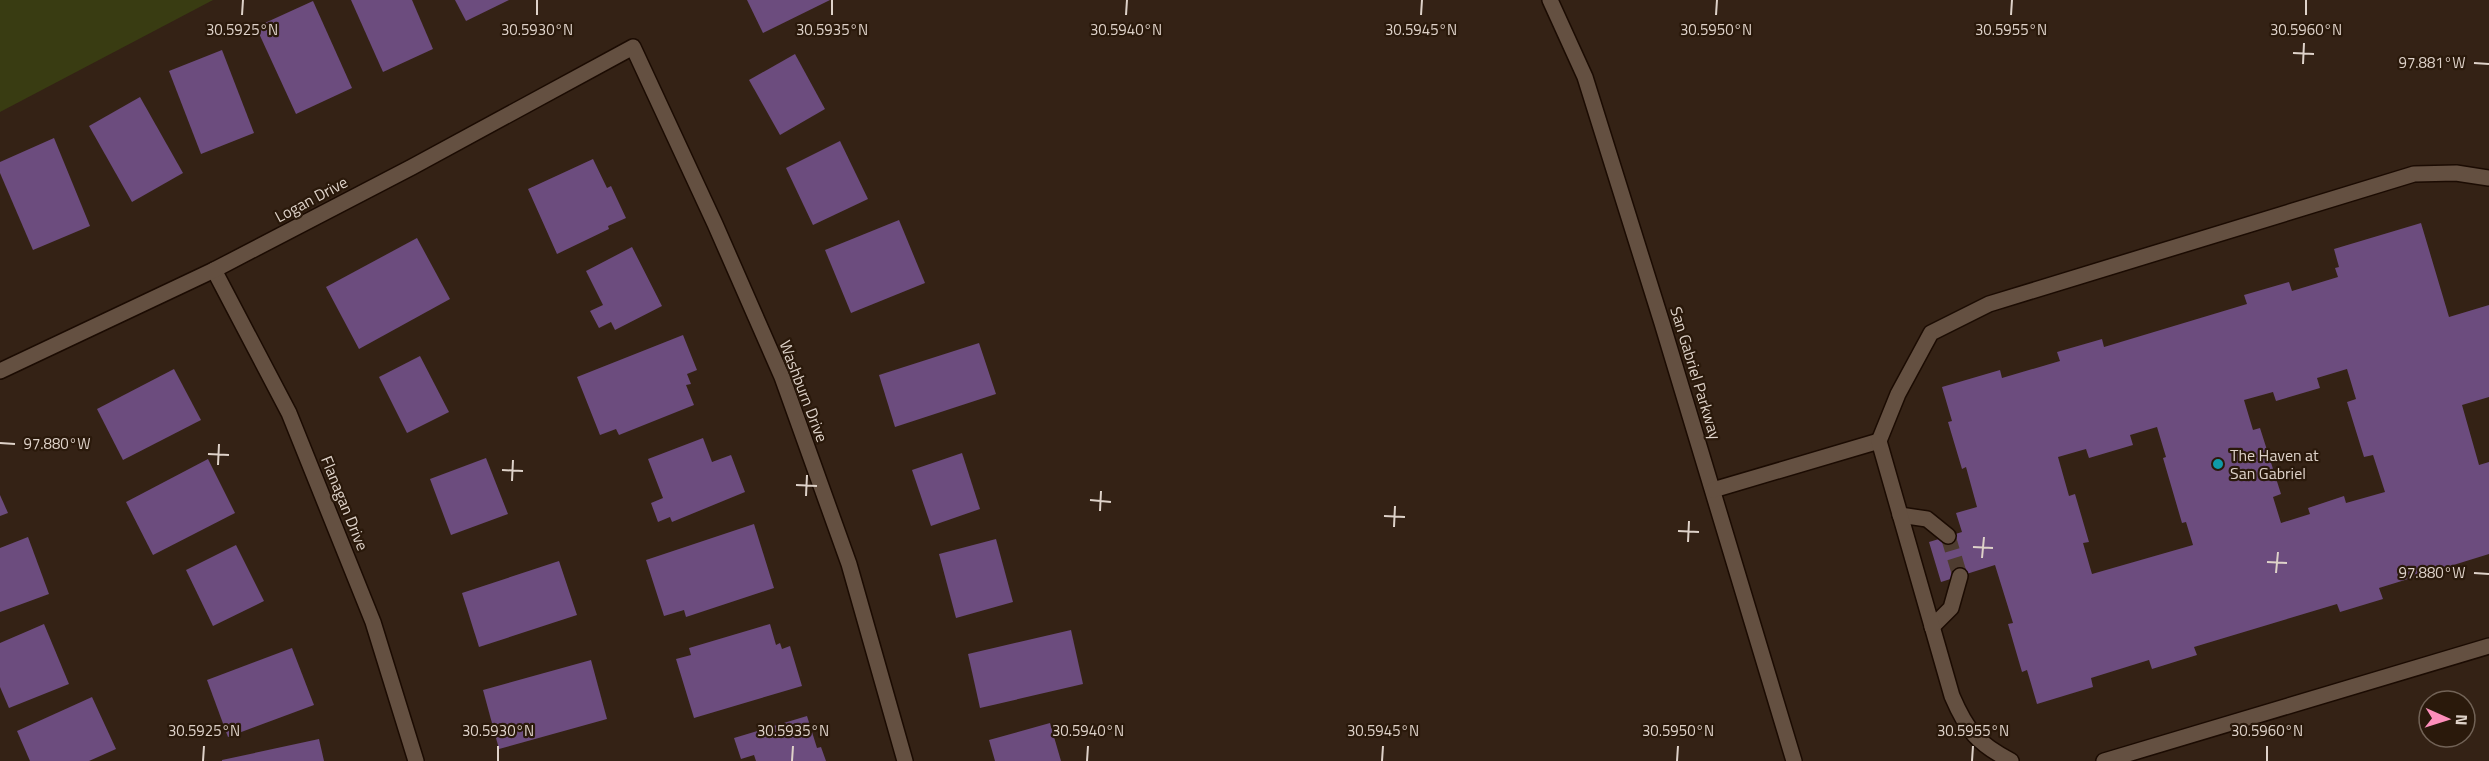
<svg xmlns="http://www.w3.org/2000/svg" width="2489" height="761" font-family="'Titillium Web',sans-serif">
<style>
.green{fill:#393c12}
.building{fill:#6c4c7e;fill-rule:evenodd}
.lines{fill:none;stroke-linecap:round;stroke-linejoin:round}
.minor-tunnel{stroke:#4e3c30;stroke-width:15;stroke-dasharray:15 8;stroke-linecap:butt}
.minor-casing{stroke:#1b0b02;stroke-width:18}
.minor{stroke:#645041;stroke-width:15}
.ticks{fill:none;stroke:#ded2c9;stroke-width:2}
.culture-dot{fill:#0f9aa8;stroke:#2a190b;stroke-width:2}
.labels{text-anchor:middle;stroke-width:4.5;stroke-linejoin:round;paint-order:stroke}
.street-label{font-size:16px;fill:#ded2c9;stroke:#2a190b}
.poi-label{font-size:16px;fill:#ded2c9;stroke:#2a190b;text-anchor:start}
.ticks-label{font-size:15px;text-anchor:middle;fill:#ded2c9;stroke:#2a190b;stroke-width:4.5;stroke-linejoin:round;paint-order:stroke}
</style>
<rect width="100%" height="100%" fill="#342215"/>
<polygon class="green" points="0,0 213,0 0,112"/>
<g class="building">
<polygon points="351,0 412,0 433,49 383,72"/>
<polygon points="455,0 509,0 466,21"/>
<polygon points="747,0 830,0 763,33"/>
<polygon points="313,1 352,88 296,114 256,27"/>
<polygon points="222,50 254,133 201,154 169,71"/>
<polygon points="795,54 825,109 780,135 749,80"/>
<polygon points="140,97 183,173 132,202 89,126"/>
<polygon points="54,138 90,226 33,250 0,173 0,162"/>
<polygon points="840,141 868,199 813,225 786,168"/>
<polygon points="593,159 607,188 611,186 626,218 608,226 609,229 557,254 528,189"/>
<polygon points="899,220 925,283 851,313 825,250"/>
<path d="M2421,223l28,94 40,-12v92l-27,8 17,60 10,-3v92l-110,34 4,11 -43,13 -3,-8 -143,43 3,8 -45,14 -3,-9 -58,18 2,9 -56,17 -10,-34 -5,2 -14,-48 5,-1 -18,-58 -54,17 -12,-40 33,-10 -6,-19 21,-6 -11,-40 -4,2 -14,-47 4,-1 -10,-34 58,-17 2,8 58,-17 -3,-9 45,-13 2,8 143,-43 -3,-9 45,-13 3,9 46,-14 -3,-9 4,-1 -5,-18zM2347,369l9,30 -9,3 17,55 9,-2 12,37 -39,11 -2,-7 -36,12 2,6 -29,9 -8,-26 8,-3 -21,-66 -7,2 -9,-30 29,-8 3,9 44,-13 -3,-10zM2157,427l9,30 -3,1 19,65 4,-1 7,23 -101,29 -9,-31 6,-1 -14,-48 -6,2 -11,-39 28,-8 3,9 44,-13 -3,-10z"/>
<polygon points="417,238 450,299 359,349 326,287"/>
<polygon points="632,247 662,306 615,330 611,322 599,328 590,311 603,305 586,271"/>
<polygon points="683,335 697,370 687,374 691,384 686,385 694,405 619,435 616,429 600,435 577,377"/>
<polygon points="979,343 996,394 895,427 879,375"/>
<polygon points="420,356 449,412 407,433 379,377"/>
<polygon points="174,369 201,420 123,460 97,409"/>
<polygon points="703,438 712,462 731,455 745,492 672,522 670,517 658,522 651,503 663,498 648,459"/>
<polygon points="962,453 980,509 931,526 912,470"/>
<polygon points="486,458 508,514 451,535 430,479"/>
<polygon points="208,459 235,513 153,555 126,502"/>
<polygon points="0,495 8,513 0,516"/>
<polygon points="754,524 774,588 686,617 684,610 664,616 646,560"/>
<polygon points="28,537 49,594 0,612 0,548"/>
<polygon points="996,539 1013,602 956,618 939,554"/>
<polygon points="236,545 264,601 213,626 186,570"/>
<polygon points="559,561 577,615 479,647 462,593"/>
<polygon points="44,624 69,684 9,708 0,687 0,643"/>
<polygon points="770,624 776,645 780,643 782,649 790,646 802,686 694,718 676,659 691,655 689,648"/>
<polygon points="1071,630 1083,684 980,708 968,654"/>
<polygon points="292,648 314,705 228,737 207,680"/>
<polygon points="591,660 607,719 499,749 483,690"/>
<polygon points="92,697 116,749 89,761 30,761 17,731"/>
<polygon points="807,716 817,748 821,747 826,761 756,761 754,755 741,759 734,738"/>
<polygon points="1050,723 1061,761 995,761 989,740"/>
<polygon points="319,739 324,761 222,761 222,760"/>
</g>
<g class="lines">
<polyline class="minor-tunnel" points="1948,536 1960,576"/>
<g class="minor-casing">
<g id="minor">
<polyline points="1550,0 1585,77 1662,323 1794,761"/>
<polyline points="214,270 289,413 373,622 416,761"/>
<polyline points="0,371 214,270 412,167 633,47 715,224 782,377 849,564 905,761"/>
<polyline points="1713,490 1879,441"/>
<polyline points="1900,515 1927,519 1948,536"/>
<polyline points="1932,627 1951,608 1960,576"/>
<path d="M2011,761c-34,-18 -44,-30 -59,-65l-73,-255 19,-47 33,-61 58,-29 425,-130 42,-1 33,5"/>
<polyline points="2104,761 2489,646"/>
</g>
</g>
<use href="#minor" class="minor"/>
</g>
<path class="ticks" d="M242,15l1,-15M537,15v-15M832,15v-15M1126,15l1,-15M1421,15l1,-15M1716,15l1,-15M2011,15l1,-15M2306,15v-15M2293,53l21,1M2474,63l15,1M2303,64l1,-21M0,443l15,1M208,454l21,1M218,465l1,-21M502,470l21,1M512,481l1,-21M796,485l21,1M806,496l1,-21M1090,500l21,2M1100,511l1,-20M1384,516l21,1M1394,527l1,-21M1678,531l21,1M1688,542l1,-21M1973,547l20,1M1982,558l2,-21M2267,562l20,1M2276,573l2,-21M2474,573l15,1M203,761l1,-15M498,761v-15M792,761l1,-15M1087,761l1,-15M1382,761l1,-15M1677,761l1,-15M1972,761l1,-15M2267,761v-15"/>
<circle class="culture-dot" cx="2218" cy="464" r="6"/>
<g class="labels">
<g class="street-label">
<text transform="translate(311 199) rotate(-28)" y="6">Logan Drive</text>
<text transform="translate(1696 373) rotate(73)" y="6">San Gabriel Parkway</text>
<text transform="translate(804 391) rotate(69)" y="6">Washburn Drive</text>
<text transform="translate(345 503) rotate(68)" y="6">Flanagan Drive</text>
</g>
<g class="poi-label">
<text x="2230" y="461">The Haven at<tspan x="2230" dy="18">San Gabriel</tspan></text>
</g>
</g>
<g class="ticks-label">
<text x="242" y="35">30.5925°N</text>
<text x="537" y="35">30.5930°N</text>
<text x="832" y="35">30.5935°N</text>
<text x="1126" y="35">30.5940°N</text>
<text x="1421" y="35">30.5945°N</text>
<text x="1716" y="35">30.5950°N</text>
<text x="2011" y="35">30.5955°N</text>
<text x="2306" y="35">30.5960°N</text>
<text x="2432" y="68">97.881°W</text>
<text x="57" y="449">97.880°W</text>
<text x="2432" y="578">97.880°W</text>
<text x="204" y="736">30.5925°N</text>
<text x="498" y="736">30.5930°N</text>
<text x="793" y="736">30.5935°N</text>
<text x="1088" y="736">30.5940°N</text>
<text x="1383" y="736">30.5945°N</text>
<text x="1678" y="736">30.5950°N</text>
<text x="1973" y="736">30.5955°N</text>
<text x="2267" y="736">30.5960°N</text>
</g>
<g transform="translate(2447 719) rotate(93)"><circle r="28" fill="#2a190b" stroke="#726357" stroke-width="1.5"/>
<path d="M0-4.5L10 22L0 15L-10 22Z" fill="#fe8ebb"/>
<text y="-9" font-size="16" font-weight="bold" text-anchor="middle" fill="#ded2c9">N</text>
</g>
</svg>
